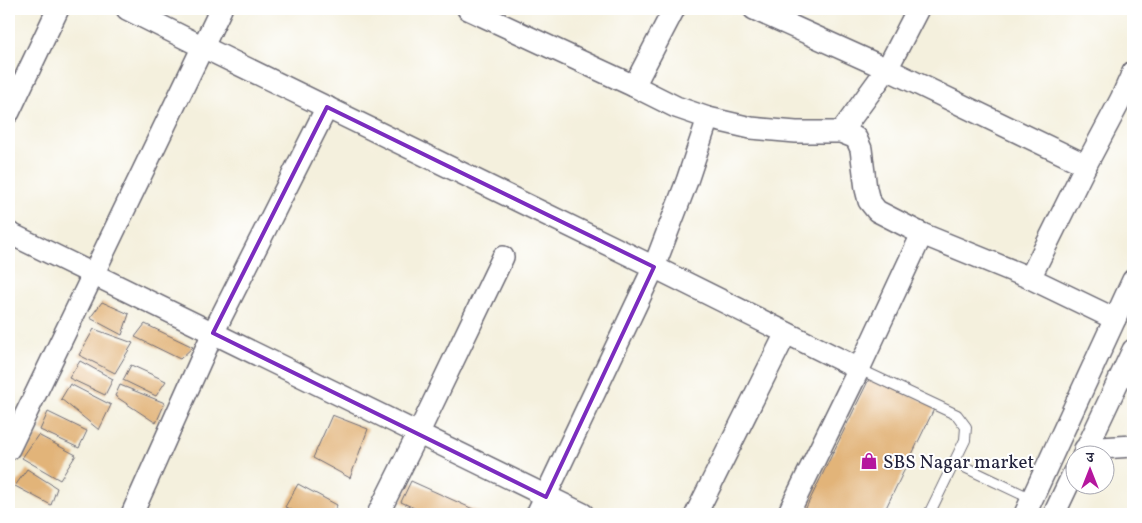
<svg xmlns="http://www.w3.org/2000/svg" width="1142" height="523" font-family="Vollkorn,'Noto Serif Devanagari',serif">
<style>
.building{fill:#e2b479}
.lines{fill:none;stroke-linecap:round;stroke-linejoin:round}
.service-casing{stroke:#6c6a74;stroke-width:12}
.minor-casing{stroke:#6c6a74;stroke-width:24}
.service{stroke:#fff;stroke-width:10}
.minor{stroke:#fff;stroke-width:21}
.marked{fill:none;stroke:#7b2cbf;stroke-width:4;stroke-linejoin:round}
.labels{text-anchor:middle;stroke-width:4;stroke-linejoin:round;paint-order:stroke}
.poi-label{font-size:19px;fill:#22223b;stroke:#fff;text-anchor:start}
</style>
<rect width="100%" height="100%" fill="#fff"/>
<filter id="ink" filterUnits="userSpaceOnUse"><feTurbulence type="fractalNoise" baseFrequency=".02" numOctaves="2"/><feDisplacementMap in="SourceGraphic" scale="10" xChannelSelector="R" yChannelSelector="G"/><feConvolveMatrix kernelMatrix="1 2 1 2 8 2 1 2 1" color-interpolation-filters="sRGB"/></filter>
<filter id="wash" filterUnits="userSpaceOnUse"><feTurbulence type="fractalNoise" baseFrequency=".0096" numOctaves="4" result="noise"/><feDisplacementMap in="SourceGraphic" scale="20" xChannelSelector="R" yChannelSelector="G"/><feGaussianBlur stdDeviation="1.12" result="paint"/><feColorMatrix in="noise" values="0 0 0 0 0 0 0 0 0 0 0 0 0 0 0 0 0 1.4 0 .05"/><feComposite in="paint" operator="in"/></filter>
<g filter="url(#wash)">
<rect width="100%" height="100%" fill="#f4f0dd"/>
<g id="blocks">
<g class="building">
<polygon points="102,302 129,314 122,335 90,318"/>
<polygon points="145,324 193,347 180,359 135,337"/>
<polygon points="94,329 133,343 115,373 79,355"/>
<polygon points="80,361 113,379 105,395 69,378"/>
<polygon points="131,365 166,381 156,396 123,380"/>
<polygon points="871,375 935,407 883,514 803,514"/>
<polygon points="70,384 111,405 99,430 61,399"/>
<polygon points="120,385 165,403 156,423 115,396"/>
<polygon points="48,412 87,431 79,448 40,430"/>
<polygon points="332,415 368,429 350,478 313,458"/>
<polygon points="38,435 76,455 60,480 22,458"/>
<polygon points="27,469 57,488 51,505 15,486"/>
<polygon points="411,481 484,514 427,514 401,502"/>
<polygon points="298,484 337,505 333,514 300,514 285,507"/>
</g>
</g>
</g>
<g filter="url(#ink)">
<use href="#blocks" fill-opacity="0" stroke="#6c6a74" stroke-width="1"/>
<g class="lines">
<g class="service-casing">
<g id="service">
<polyline points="859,369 957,415 966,427 965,440 929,514"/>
<polyline points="954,462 1032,499"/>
</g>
</g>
<g class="minor-casing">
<g id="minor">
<polyline points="127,9 203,47 654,267 859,369 788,514"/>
<polyline points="468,9 634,86 676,107 708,118 751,128 796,132 841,132 856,138 861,149 866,189 869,201 877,211 922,234 1030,278 1115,319"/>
<polyline points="754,9 887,69 1086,165"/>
<polyline points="634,86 674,9"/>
<polyline points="9,112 58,9"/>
<polyline points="841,132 887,69 918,9"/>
<polyline points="9,233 583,514"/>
<polyline points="1030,278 1086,165 1121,99 1133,72"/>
<polyline points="859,369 922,234"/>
<polyline points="9,449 221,9"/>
<polyline points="1085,449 1133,446"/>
<polyline points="1083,456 1133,350"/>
<polyline points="1056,510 1074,472"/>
<polyline points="132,514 213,333 327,107"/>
<polyline points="378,514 418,434 503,257"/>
<polyline points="537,514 654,267 687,181 708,118"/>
<polyline points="696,514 786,333"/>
<polyline points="1025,514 1133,280"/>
</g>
</g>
<use href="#service" class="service"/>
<use href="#minor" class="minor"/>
</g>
</g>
<path class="marked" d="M327,107l327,160 -108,230 -333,-164z"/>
<defs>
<g id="shop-bare" transform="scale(1.35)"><path d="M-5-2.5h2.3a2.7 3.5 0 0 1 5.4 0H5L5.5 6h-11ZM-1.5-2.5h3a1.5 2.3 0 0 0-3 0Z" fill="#b5179e" stroke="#fff" stroke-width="2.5" paint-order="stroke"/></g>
</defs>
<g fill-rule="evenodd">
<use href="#shop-bare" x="869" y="461"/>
</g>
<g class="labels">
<g class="poi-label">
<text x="883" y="468">SBS Nagar market</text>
</g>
</g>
<rect width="1142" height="523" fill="none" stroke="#fff" stroke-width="30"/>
<g transform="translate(1090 470)"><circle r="24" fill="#ffffff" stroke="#a7a7b1"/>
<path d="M0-4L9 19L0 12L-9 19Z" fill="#b5179e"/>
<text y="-8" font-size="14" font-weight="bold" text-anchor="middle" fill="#22223b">उ</text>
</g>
</svg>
